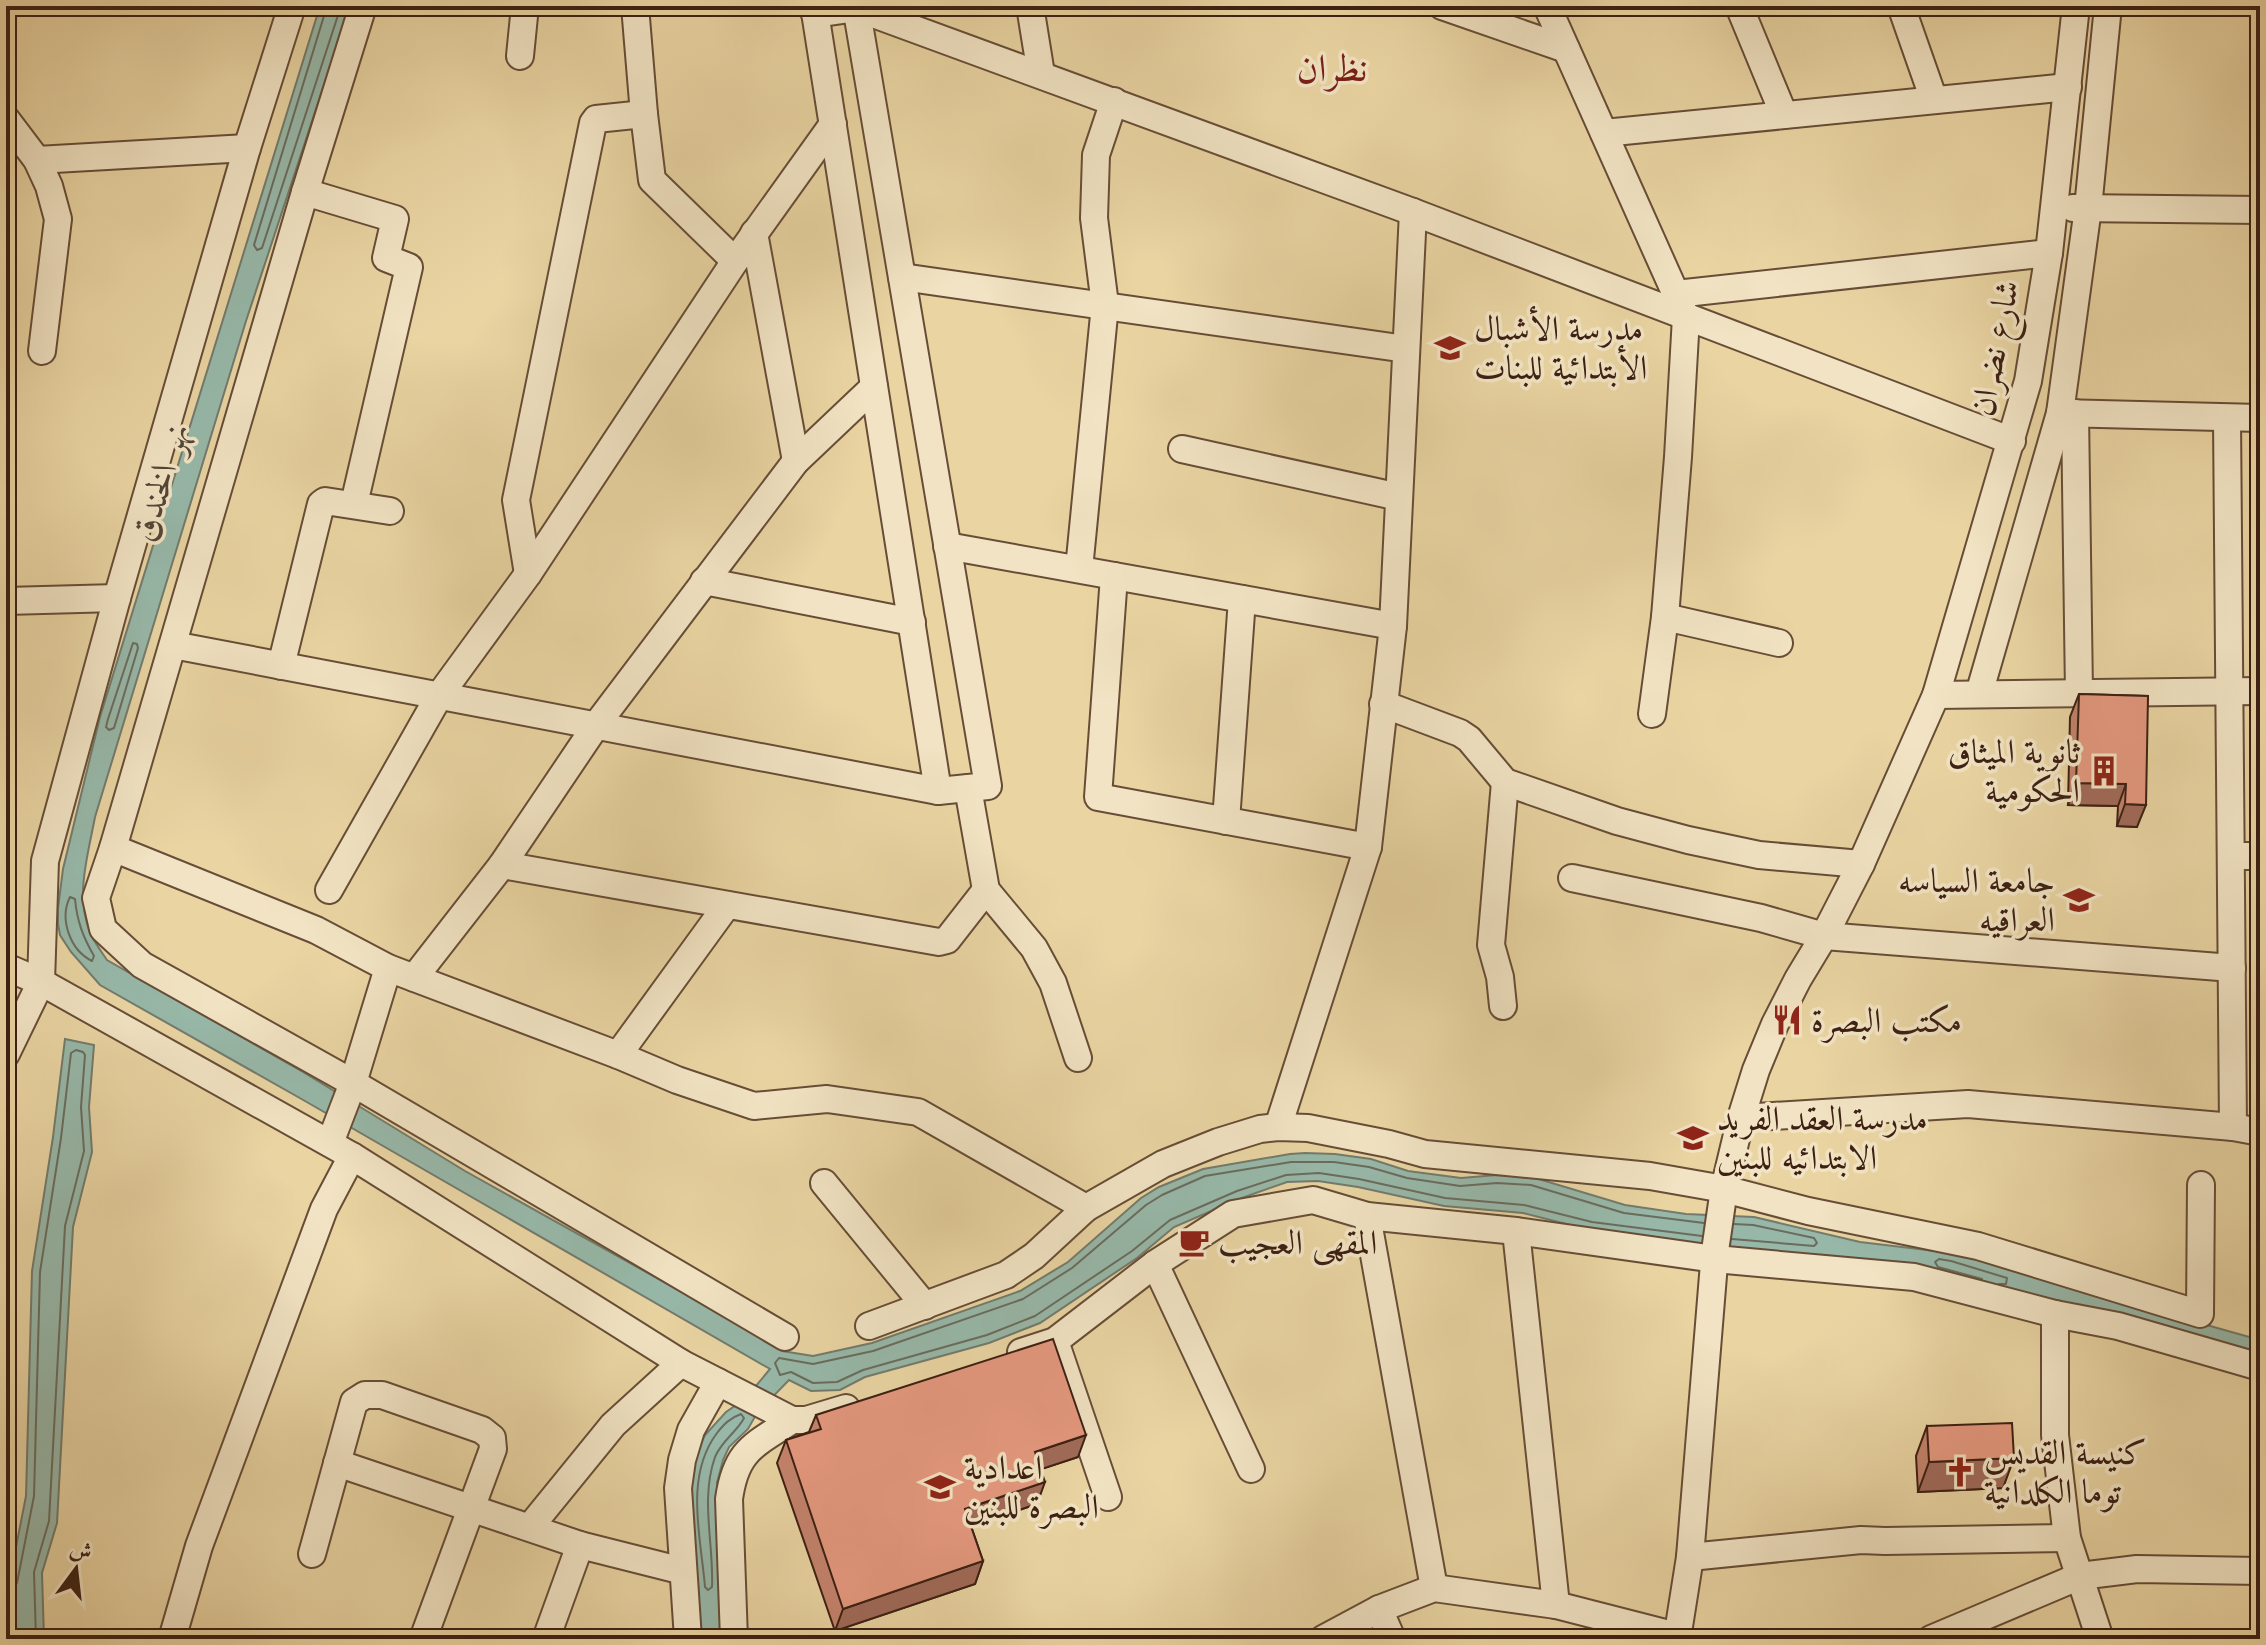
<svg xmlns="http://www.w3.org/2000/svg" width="2266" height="1645" font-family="Cardo,Amiri,serif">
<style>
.water{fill:#97b8a9;stroke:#737b6d;stroke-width:2}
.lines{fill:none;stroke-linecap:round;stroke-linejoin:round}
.shore{stroke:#6a6c5e;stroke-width:2}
.minor-casing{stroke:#674d37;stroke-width:30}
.minor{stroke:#f1e3c3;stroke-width:26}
.wall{fill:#c4836c;stroke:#3c2013;stroke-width:2}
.shaded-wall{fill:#a06a58;stroke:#3c2013;stroke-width:2}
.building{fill:#e4987e;stroke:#3c2013;stroke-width:2}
.labels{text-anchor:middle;stroke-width:7;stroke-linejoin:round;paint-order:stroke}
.poi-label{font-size:34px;fill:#3c2013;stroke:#f1e3c3;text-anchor:start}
.street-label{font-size:34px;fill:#3c2013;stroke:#f1e3c3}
.water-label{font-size:36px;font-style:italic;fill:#534638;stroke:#f1e3c3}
.quarter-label{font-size:38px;fill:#7a1f14;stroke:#f1e3c3}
</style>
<rect width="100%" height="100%" fill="#e9d4a2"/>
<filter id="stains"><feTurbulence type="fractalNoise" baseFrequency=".0025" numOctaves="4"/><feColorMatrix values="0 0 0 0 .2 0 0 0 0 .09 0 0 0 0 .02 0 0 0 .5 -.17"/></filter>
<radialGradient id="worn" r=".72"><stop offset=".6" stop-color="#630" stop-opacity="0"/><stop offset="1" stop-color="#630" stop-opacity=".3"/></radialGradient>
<g class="water">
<path d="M320,6h30l-104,315 -151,496c-7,38 -20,78 -5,115 4,10 11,19 17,28l196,112 162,99 294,164 23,16 31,5 59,-13 148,-52 48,-29 73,-64 18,-11 44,-18 87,-15 15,-1 30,1 36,5 37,12 53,7 36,-3 35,2 93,28 61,9 68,3 106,25 92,11 308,87v15l-358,-89 -78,-11 -37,-1 -135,-14 -62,-10 -67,-17 -79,-7 -86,-19 -40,-6 -31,1 -48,17 -65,28 -37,31 -97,65 -51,20 -124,34 -25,13 -29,1 -22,-11 -32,33 -9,16 -19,18 -6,13 -6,23v49l4,42 2,65h-22l-11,-157 3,-23 12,-24 21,-23 19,-13 25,-30 -465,-268 -205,-116 -29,-33 -11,-17 -2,-11v-16l5,-39 37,-152z"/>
<polygon points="65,1039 94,1045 89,1107 92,1152 73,1227 57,1523 42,1573 44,1639 6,1639 7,1593 26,1496 32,1271 53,1137"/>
</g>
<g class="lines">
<g class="shore">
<polyline points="327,6 254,245 257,250 262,248 341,6"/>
<polygon points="133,643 137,644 138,648 114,728 109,730 106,727 108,719"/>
<path d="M70,897l5,2c2,22 8,38 19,57l-2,5c-22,-11 -33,-42 -22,-64z"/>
<polyline points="1702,1236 1592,1222 1524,1205 1445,1198 1359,1179 1319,1173 1286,1175 1237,1191 1170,1220 1132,1251 1035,1316 987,1335 863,1370 837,1382 813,1383 791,1372 780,1375 775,1363 779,1358 813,1364 873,1351 1023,1299 1072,1268 1146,1205 1162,1195 1205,1176 1291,1162 1334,1162 1369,1167 1407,1178 1460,1186 1497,1183 1531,1185 1624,1213 1704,1223"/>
<polyline points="1732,1239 1814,1246 1817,1243 1814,1238 1753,1225 1734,1224"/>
<polyline points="1982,1279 1938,1267 1935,1262 1939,1259 1951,1261 2007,1278 2006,1284 1999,1284"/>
<path d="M741,1414l3,4c-7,14 -22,22 -29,39 -15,43 -1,87 -3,130l-4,3 -3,-3c-4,-50 -21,-110 12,-154 7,-9 13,-15 24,-19z"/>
<polyline points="6,1589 13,1588 17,1583 34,1496 40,1272 61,1138 71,1053 76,1050 83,1052 85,1055 81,1107 84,1151 65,1226 49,1521 34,1572 36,1639"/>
</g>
<g class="minor-casing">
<g id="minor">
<polyline points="363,6 305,192 113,848 96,898 103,929 142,965 353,1083 785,1337"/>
<polyline points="635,6 644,114 652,180 735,261"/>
<polyline points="814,6 938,791"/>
<polyline points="1030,6 1041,74"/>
<polyline points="1442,6 1566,49"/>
<polyline points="1547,6 1686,317 1678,457 1665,617 1652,714"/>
<polyline points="1739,6 1784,115"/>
<polyline points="1901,6 1934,100"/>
<polyline points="815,14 857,8 1413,212 2012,441"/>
<polyline points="520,56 525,6"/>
<polyline points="6,119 37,160 49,186 58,219 42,351"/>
<polyline points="1604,133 2068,87"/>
<polyline points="37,160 247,148"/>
<polyline points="305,192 395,219 386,258 409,267 354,504"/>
<polyline points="2073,208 2260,210"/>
<polyline points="754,233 796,461"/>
<polyline points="902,277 1406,349"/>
<polyline points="1676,294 2049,253"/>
<polyline points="2060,413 2260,418"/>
<polyline points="2075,413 2079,693"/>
<polyline points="2227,418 2233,1127"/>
<polyline points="1182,449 1399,497"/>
<polyline points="947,546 1393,626"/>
<polyline points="1079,569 1105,305 1094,218 1096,155 1114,101"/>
<polyline points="528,574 516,500 593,123 596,119 644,114"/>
<polyline points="1114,576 1098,797 1368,847"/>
<polyline points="704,581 912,622"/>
<polyline points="6,601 117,598"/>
<polyline points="1665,617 1779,643"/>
<path d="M173,645c255,49 510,96 765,146l50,-5 -132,-780"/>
<polyline points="281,666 321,504 325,501 390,511"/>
<polyline points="1979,694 2060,413 2088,208 2108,6"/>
<polyline points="1936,695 2260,691"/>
<polyline points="1383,704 1460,733 1469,739 1505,782 1617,821 1688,840 1759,855 1861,864"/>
<polyline points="968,788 986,890 1034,948 1053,983 1078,1058"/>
<polyline points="1226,821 1242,599"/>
<polyline points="113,848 316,930 388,968 618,1055 677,1080 754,1106 827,1099 918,1112 1086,1208"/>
<polyline points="2231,856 2260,856"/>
<polyline points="502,865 939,942 947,940 986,890"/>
<polyline points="1572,878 1761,918 1824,936 2232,968"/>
<polyline points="329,890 439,696 528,574 735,261 833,124"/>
<polyline points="6,967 41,982 352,1156 681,1363 792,1420 806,1420 846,1408"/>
<polyline points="414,978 502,865 597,724 796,461 874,387"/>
<polyline points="1503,1006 1500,977 1491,945 1505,782"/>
<polyline points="6,1054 41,982 45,861 117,598 247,148 292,6"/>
<polyline points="618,1055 727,905"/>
<polyline points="1741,1118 1968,1104 2233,1127 2260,1132"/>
<polyline points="1278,1127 1368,847 1393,626 1413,212"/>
<polyline points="330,1143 353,1083 388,968"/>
<polyline points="824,1183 925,1306"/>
<polyline points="1367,1216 1434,1588"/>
<polyline points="1516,1231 1556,1605"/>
<polyline points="1155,1264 1251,1469"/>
<polyline points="2055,1314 2055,1435 2067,1538 2100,1639"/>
<polyline points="869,1326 1006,1275 1034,1256 1086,1208 1163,1164 1218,1142 1260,1129 1278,1127 1308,1128 1389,1144 1425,1154 1650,1176 1724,1189 1808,1211 1978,1246 2200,1314 2201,1185"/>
<polyline points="1055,1341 1108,1497"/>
<polyline points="1021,1352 1055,1341 1155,1264 1233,1214 1313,1200 1367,1216 1516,1231 1715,1259 1914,1277 2055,1314 2118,1326 2260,1367"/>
<polyline points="337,1463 580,1545 683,1571"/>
<polyline points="530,1527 613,1425 681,1363"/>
<polyline points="312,1554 354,1402 365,1395 382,1395 482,1430 492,1438 493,1449 423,1639"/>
<polyline points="1690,1557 1861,1540 1885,1541 2067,1538"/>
<polyline points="1379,1609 1392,1639"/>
<polyline points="172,1639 199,1546 324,1209 352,1156"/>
<polyline points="546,1639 580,1545"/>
<polyline points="688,1639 678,1488 682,1460 691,1430 718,1382"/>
<path d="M734,1639l-5,-140c7,-50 26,-54 63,-79"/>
<polyline points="1323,1639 1379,1609 1434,1588 1556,1605 1677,1636"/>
<polyline points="1677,1639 1690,1557 1715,1251 1724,1189 1741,1118 1756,1070 1775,1024 1798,979 1824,936 1861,864 1936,695 2028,381 2049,253 2076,6"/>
<polyline points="1931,1639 2080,1576 2137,1569 2260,1571"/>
</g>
</g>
<use href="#minor" class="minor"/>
</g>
<g class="wall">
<polygon points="2079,694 2148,696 2137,827 2117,826 2118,806 2068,805 2070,717"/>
<polygon points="816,1415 1078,1457 1041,1469 1037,1504 971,1526 983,1561 975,1584 835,1631 777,1463 786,1440 809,1432"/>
<polygon points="1927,1426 2003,1488 1918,1492 1916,1456"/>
</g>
<g class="shaded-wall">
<polygon points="2076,783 2126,784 2118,806 2068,805"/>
<polygon points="2125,804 2146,805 2137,827 2117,826"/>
<polygon points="1086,1435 1078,1457 1027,1474 1035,1452"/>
<polygon points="2014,1458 2003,1488 1918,1492 1929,1462"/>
<polygon points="1045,1482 1037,1504 957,1531 965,1509"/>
<polygon points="983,1561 975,1584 835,1631 843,1609"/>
</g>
<g class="building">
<polygon points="2079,694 2148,696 2146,805 2125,804 2126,784 2076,783"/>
<polygon points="1053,1339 1086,1435 1035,1452 1045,1482 965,1509 983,1561 843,1609 786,1440 821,1429 816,1415"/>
<polygon points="2012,1423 2014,1458 1929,1462 1927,1426"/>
</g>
<defs>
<g id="school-bare" transform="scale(2.4)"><path d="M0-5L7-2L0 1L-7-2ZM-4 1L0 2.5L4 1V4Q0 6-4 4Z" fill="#8f2418" stroke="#f1e3c3" stroke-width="2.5" paint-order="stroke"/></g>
<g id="building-bare" transform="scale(2.4)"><path d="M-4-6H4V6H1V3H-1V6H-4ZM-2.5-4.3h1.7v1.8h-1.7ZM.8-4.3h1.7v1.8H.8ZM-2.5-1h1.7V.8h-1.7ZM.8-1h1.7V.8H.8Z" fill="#8f2418" stroke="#f1e3c3" stroke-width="2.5" paint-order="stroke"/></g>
<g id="restaurant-bare" transform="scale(2.4)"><path d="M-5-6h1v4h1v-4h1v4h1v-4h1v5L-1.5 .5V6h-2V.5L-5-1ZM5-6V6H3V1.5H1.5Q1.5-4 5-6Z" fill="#8f2418" stroke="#f1e3c3" stroke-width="2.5" paint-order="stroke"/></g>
<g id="cafe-bare" transform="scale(2.4)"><path d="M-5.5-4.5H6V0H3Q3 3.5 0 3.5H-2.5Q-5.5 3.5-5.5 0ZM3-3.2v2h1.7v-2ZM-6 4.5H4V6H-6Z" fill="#8f2418" stroke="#f1e3c3" stroke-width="2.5" paint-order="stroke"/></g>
<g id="church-bare" transform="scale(2.4)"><path d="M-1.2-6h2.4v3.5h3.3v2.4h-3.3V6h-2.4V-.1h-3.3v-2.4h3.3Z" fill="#8f2418" stroke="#f1e3c3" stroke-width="2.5" paint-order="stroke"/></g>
</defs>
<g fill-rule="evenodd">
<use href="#school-bare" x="1450" y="348"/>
<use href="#building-bare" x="2104" y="771"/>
<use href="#school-bare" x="2079" y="900"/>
<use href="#restaurant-bare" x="1787" y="1020"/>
<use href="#school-bare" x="1693" y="1138"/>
<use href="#cafe-bare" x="1194" y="1242"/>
<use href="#church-bare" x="1960" y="1472"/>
<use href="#school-bare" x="940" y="1487"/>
</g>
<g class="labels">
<g class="poi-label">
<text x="1474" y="340">مدرسة الأشبال<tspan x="1474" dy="39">الأبتدائية للبنات</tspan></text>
<text x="2080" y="763" text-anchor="end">ثانوية الميثاق<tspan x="2080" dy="39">الحكومية</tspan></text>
<text x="2055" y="892" text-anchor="end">جامعة السياسه<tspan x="2055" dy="39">العراقيه</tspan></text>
<text x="1811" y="1032">مكتب البصرة</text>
<text x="1717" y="1130">مدرسة العقد الفريد<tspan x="1717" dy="39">الابتدائيه للبنين</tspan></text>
<text x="1218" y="1254">المقهى العجيب</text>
<text x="1984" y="1464">كنيسة القديس<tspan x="1984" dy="39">توما الكلدانية</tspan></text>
<text x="964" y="1479">اعدادية<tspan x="964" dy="39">البصرة للبنين</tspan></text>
</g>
<g class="street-label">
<text transform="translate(1994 348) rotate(-79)" y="12">شارع نضران</text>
</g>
<g class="water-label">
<text transform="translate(159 481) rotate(-73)" y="13">نهر الخندق</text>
</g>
<g class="quarter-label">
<text x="1332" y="81">نظران</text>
</g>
</g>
<rect width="2266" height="1645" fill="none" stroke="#e9d4a2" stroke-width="32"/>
<rect x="8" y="8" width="2250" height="1629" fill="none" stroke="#3c2013" stroke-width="4"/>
<rect x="16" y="16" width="2234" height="1613" fill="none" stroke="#3c2013" stroke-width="2"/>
<g transform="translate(76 1569) rotate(15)" stroke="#f1e3c3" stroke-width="6" paint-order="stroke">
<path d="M0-6L14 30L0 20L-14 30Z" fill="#3c2013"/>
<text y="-12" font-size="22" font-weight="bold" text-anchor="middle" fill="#3c2013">ش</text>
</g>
<rect width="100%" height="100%" filter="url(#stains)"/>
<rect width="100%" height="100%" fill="url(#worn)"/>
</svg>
